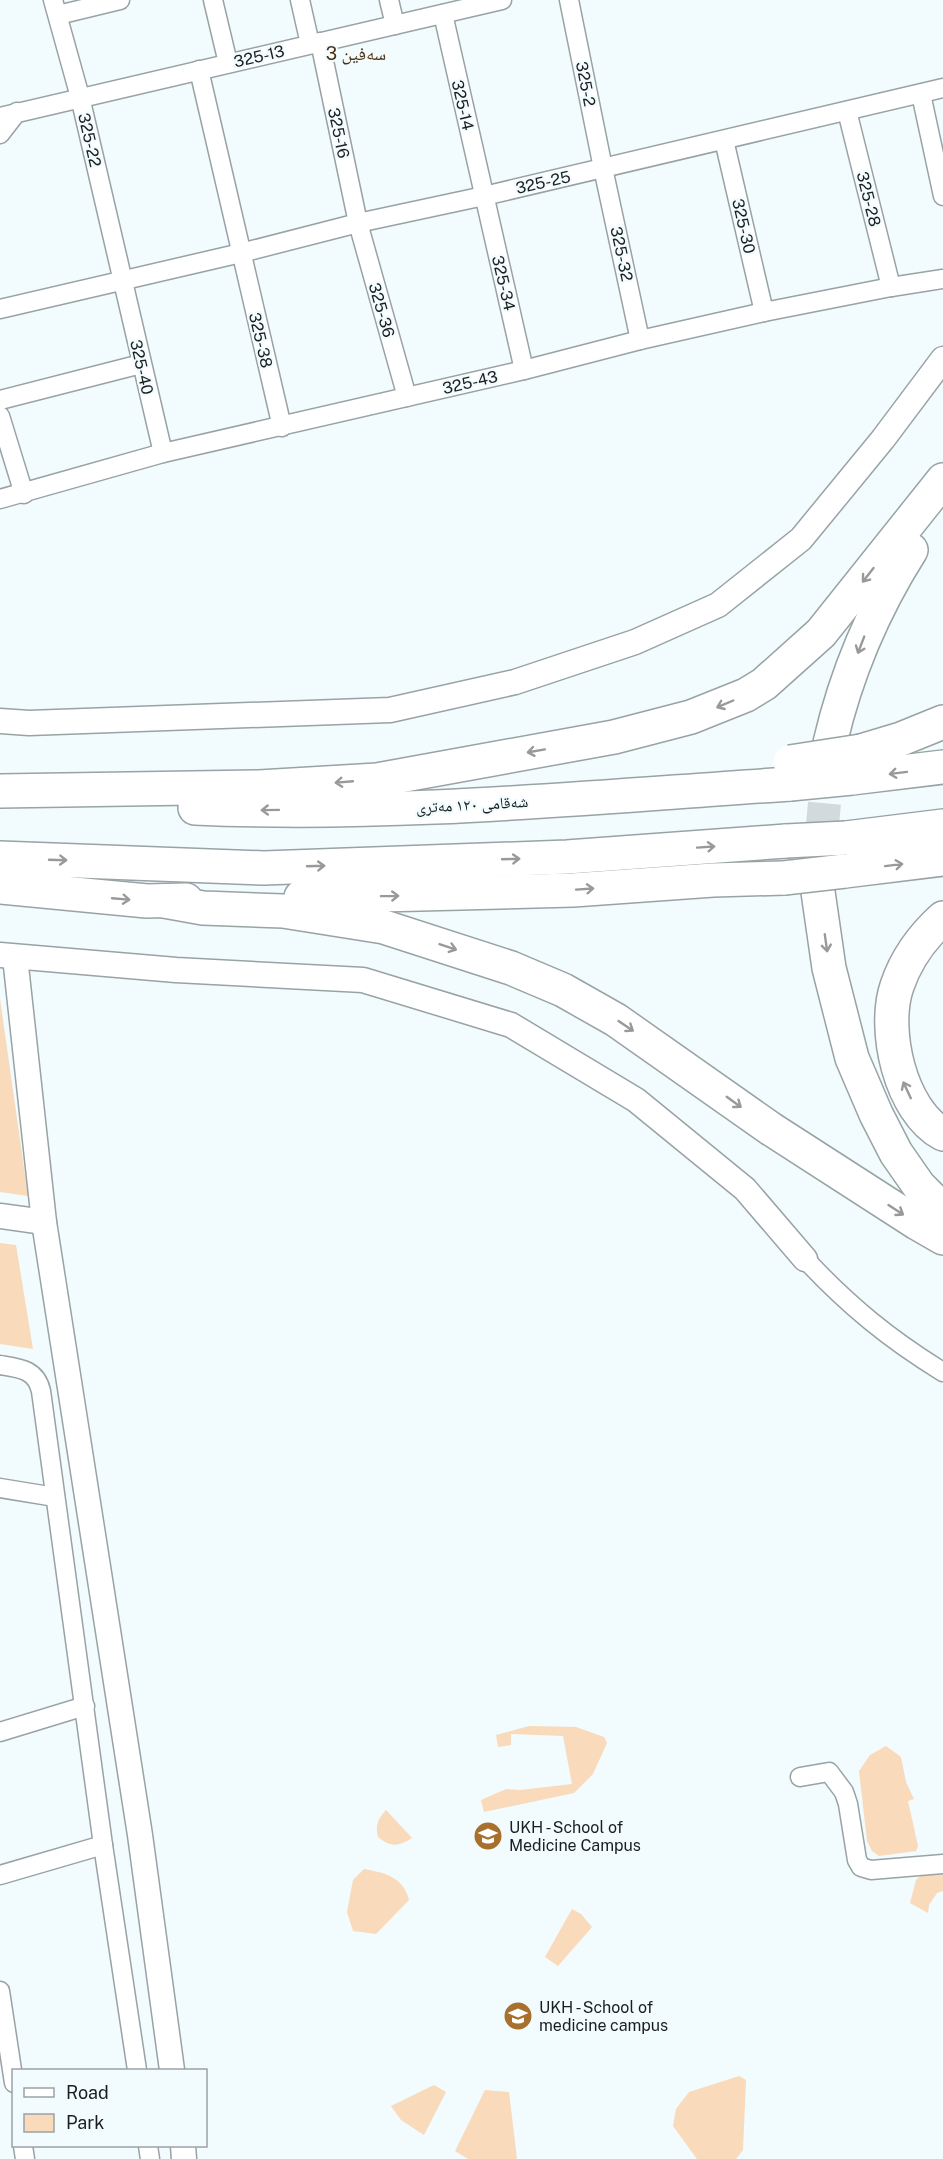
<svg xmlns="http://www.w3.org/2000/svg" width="943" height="2159" font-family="'Public Sans','Noto Naskh Arabic',sans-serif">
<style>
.green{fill:#f9daba}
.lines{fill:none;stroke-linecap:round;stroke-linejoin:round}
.motorway-tunnel{stroke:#d2dadd;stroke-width:33;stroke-dasharray:33 16;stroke-linecap:butt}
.minor-casing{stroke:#99a2a4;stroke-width:21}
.tertiary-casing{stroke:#99a2a4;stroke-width:27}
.motorway-casing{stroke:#99a2a4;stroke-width:36}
.minor{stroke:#fff;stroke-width:18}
.tertiary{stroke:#fff;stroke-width:24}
.motorway{stroke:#fff;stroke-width:33}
.motorway-bridge-casing{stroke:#99a2a4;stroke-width:36;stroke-linecap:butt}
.motorway-bridge{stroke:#fff;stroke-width:33}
.oneway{stroke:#989a9a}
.labels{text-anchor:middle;stroke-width:4.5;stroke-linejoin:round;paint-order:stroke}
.street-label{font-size:16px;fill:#1a1e1f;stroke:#f2fbfe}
.poi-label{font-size:16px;fill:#1a1e1f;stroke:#f2fbfe;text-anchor:start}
.neighbourhood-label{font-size:18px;fill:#4b3010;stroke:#f2fbfe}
</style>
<rect width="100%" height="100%" fill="#f2fbfe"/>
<g class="green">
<polygon points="0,999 28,1196 0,1192"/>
<polygon points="0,1243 16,1245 33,1349 0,1344"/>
<polygon points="529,1726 576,1727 604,1737 607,1743 593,1774 574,1793 484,1812 481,1800 506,1789 520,1790 572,1784 563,1736 511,1734 511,1745 498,1747 496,1735"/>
<polygon points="886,1746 901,1757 906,1782 914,1799 908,1801 918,1846 916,1851 879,1856 872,1851 867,1841 859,1771 870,1755"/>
<path d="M386,1810l26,28c-14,9 -22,9 -34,-1 -3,-12 0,-18 8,-27z"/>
<polygon points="929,1868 943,1871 943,1891 937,1893 929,1905 928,1913 910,1903 916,1880"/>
<path d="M364,1869c22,4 39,8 45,31l-33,34 -23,-3 -6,-19 6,-32z"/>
<polygon points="572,1909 581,1914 592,1927 558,1966 545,1957"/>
<polygon points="739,2076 746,2080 743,2150 736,2159 697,2159 673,2126 676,2109 689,2092"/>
<polygon points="434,2085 446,2092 424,2135 401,2120 391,2106"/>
<polygon points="485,2090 509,2092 517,2159 468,2159 455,2151"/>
</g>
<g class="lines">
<polyline class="motorway-tunnel" points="817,885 829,754"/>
<g class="minor-casing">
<g id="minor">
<polyline points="53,0 80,97 163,453"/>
<polyline points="213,0 228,63"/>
<polyline points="300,0 310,44"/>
<polyline points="389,0 395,25"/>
<polyline points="569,0 603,168 640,340"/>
<polyline points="443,14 524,370"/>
<polyline points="58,15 120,0"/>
<polyline points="320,42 358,223 407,397"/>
<polyline points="199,70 282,427"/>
<polyline points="921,94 943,196"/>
<polyline points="847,111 891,287"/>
<polyline points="0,117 502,0"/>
<polyline points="0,134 17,112"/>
<polyline points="724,140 764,312"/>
<polyline points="0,309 241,253 358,223 484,196 943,88"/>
<polyline points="0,400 141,364"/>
<polyline points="0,416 24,494"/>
<polyline points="0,499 163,453 524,370 640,340 764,312 891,287 943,279"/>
<path d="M805,1259c43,46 84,80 138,113"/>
<path d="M0,1365c19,3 36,4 41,26l62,454 34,225"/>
<polyline points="0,1488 55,1497"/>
<polyline points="0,1732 85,1706"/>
<polyline points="800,1777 829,1772 844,1792 848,1804 857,1860 861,1867 871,1870 943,1864"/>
<polyline points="0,1875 103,1845"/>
<polyline points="0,1991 14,2083"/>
<polyline points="23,2146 25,2159"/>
<polyline points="148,2146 150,2159"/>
</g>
</g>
<g class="tertiary-casing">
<g id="tertiary">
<polyline points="0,721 29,723 390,710 515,682 635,642 718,605 801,539 883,439 943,359"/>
<polyline points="0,955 176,970 363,980 511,1025 636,1100 745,1189 805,1259"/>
<polyline points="15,957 44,1222 140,1835 172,2070"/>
<polyline points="0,1216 44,1222"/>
<polyline points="183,2146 184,2159"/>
</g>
</g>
<g class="motorway-casing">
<g id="motorway">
<path d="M830,743c16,-69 43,-133 81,-193"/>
<polyline points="861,751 901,739 943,722"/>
<polyline points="852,778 943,767"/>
<polyline points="0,791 259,787 377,780 614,737 691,717 746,695 764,684 821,633 943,480"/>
<path d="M195,808c198,9 397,-11 595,-24"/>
<polyline points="846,838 943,826"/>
<polyline points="0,858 264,868 567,857 786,841"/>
<polyline points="845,871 943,859"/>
<polyline points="817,885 829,968 852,1058 876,1114 896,1153 919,1186 943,1210"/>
<polyline points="0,887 147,901 186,900"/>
<polyline points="301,897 573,890 713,880 784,878"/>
<polyline points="164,901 203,908 283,911 384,927 511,968 563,990 616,1020 771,1129 917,1223 943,1238"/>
<path d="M943,918c-21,19 -37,41 -46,68 -15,43 3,125 46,148"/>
</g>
</g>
<use href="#minor" class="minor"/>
<use href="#tertiary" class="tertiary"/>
<use href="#motorway" class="motorway"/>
<g class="motorway-bridge-casing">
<g id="motorway-bridge">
<polyline points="790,762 861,751"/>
<polyline points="790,784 852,778"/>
<polyline points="786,841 846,838"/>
<polyline points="784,878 845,871"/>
</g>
</g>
<use href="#motorway-bridge" class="motorway-bridge"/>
</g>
<defs><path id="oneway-shaft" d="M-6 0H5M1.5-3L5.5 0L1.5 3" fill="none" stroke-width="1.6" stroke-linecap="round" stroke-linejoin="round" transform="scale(1.5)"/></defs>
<g class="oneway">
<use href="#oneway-shaft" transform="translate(868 575) rotate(128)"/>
<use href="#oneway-shaft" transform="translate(861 645) rotate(111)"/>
<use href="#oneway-shaft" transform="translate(725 704) rotate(157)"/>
<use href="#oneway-shaft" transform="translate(536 751) rotate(170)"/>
<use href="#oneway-shaft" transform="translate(898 773) rotate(173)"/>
<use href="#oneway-shaft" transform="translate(344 782) rotate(175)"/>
<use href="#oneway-shaft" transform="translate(270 810) rotate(179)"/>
<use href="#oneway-shaft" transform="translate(706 847) rotate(-4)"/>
<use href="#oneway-shaft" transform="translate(511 859) rotate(-2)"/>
<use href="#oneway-shaft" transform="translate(58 860) rotate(2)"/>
<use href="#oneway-shaft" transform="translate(894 865) rotate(-7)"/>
<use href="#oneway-shaft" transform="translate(316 866) rotate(-2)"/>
<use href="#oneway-shaft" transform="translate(585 889) rotate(-4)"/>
<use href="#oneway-shaft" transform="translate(390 896) rotate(-1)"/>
<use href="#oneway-shaft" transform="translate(121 899) rotate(5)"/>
<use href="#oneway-shaft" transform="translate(826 943) rotate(82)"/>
<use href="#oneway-shaft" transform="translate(448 947) rotate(18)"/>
<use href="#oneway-shaft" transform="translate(626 1026) rotate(34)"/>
<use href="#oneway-shaft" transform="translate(907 1090) rotate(-115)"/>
<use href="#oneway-shaft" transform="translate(734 1102) rotate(36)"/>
<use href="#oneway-shaft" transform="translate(896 1210) rotate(33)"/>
</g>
<defs>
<g id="university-disc" transform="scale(1.5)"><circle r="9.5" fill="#a8702d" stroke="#f2fbfe"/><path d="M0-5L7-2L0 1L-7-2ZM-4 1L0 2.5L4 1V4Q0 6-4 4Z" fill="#fff"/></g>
</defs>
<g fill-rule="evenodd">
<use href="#university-disc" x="488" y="1836"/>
<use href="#university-disc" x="518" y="2016"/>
</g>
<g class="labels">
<g class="street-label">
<text transform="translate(259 56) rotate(-13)" y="6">325-13</text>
<text transform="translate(586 84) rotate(79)" y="6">325-2</text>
<text transform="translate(463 105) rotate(77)" y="6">325-14</text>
<text transform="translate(339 133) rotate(78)" y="6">325-16</text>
<text transform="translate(90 140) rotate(77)" y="6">325-22</text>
<text transform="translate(543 182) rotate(-13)" y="6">325-25</text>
<text transform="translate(869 199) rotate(76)" y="6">325-28</text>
<text transform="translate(744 226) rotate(77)" y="6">325-30</text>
<text transform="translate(622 254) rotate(78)" y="6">325-32</text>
<text transform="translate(504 283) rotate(77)" y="6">325-34</text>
<text transform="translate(382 310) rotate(74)" y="6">325-36</text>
<text transform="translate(261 340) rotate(77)" y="6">325-38</text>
<text transform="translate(142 367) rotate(77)" y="6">325-40</text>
<text transform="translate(470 382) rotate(-13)" y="6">325-43</text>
<text transform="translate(472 804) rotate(-3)" y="6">شەقامی ١٢٠ مەتری</text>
</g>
<g class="poi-label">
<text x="509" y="1833">UKH - School of<tspan x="509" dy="18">Medicine Campus</tspan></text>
<text x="539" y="2013">UKH - School of<tspan x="539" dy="18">medicine campus</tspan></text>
</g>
<g class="neighbourhood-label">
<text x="356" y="60">سەفین 3</text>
</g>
</g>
<rect x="12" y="2069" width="195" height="78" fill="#f2fbfe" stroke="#9ca3a5" stroke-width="1.5"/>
<rect x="24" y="2088" width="30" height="9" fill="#ffffff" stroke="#9ca3a5" stroke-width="1.5"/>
<text x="66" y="2099" font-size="18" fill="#1a1e1f">Road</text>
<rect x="24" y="2114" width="30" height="18" fill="#f9daba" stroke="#9ca3a5" stroke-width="1.5"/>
<text x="66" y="2129" font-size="18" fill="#1a1e1f">Park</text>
</svg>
